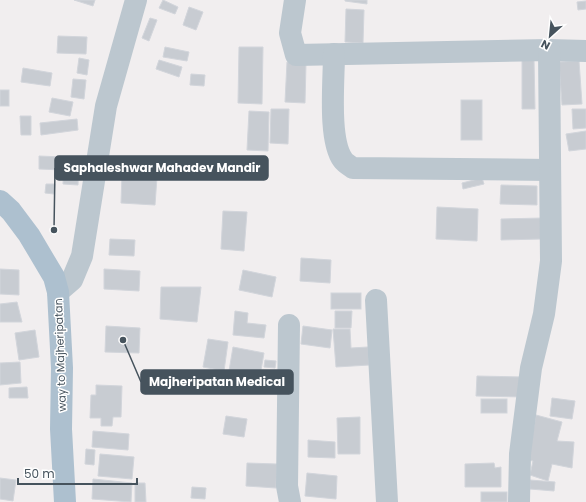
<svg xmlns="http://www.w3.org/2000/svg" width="586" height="502" font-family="Poppins,sans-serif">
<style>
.building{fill:#c8ccd2;stroke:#d2d5db}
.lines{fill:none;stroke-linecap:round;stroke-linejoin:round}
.minor{stroke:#bcc7cf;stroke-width:22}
.major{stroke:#adc0cf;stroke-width:22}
.labels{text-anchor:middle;stroke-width:3;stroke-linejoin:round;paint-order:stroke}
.street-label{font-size:11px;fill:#46535d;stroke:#fff}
.leader{fill:none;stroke:#46535d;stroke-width:1.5}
.callout-dot{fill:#46535d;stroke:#fff;stroke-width:1.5}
.callout{fill:#46535d;stroke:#46535d;stroke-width:1.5}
.callout-label{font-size:12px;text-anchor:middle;font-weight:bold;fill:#fff}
</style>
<rect width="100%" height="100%" fill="#f1eeef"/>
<g class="building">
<polygon points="74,0 95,0 93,6"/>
<polygon points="163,0 178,7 175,14 159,8"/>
<polygon points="345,0 367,0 367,4 345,1"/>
<polygon points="586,1 586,9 578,10 577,2"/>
<polygon points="189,7 203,12 196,30 183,25"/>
<polygon points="346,9 364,10 363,43 345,42"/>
<polygon points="150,18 157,20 149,41 142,38"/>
<polygon points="58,36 87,37 86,54 57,53"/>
<polygon points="165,47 189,52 187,61 163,57"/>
<polygon points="239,47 263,47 262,104 238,103"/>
<polygon points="79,58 89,60 87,75 77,73"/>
<polygon points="159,60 182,67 179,77 156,69"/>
<polygon points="522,60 534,60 535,109 522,109"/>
<polygon points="579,61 582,104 562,105 559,62"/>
<polygon points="287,62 306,63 305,103 285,102"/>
<polygon points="23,68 52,73 50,86 21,82"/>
<polygon points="191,74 205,75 204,86 190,85"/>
<polygon points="73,79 86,80 84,99 71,97"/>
<rect x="0" y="90" width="9" height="16"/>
<polygon points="52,98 73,102 70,116 49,112"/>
<rect x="461" y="100" width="21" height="40"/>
<polygon points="271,109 289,109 288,144 270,143"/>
<polygon points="572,109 586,109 586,128 573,129"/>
<polygon points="249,111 269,112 268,151 247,150"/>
<polygon points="20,116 31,116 31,135 21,135"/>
<polygon points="77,119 78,130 41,135 40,123"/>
<polygon points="586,131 586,149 569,151 566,134"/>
<polygon points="39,156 63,157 62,170 39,169"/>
<polygon points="64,157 79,158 78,185 63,184"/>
<polygon points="122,175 157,177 155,205 121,203"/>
<polygon points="482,178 484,184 463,189 462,183"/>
<polygon points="46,184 55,184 54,194 45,193"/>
<polygon points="501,185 537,186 537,205 500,204"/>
<polygon points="437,207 478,209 477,241 436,239"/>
<polygon points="223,211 247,212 244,251 221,249"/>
<polygon points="542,218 542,239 501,240 501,219"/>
<polygon points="110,239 135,240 134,256 109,255"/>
<polygon points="301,258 331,260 330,283 300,281"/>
<polygon points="0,269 19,270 19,295 0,294"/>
<polygon points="104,269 140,271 139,291 104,289"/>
<polygon points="243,270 276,277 272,297 239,290"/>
<polygon points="161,287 201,287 197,322 160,319"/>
<rect x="331" y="293" width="30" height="16"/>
<polygon points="17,302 22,322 0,322 0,304"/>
<polygon points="235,311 248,313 247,323 266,325 264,338 233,335"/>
<polygon points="335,311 352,311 351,328 335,328"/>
<polygon points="106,326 140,328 139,353 105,352"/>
<polygon points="303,326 332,330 330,348 301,344"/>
<polygon points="333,329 350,329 351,348 368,347 369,365 336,367"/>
<polygon points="35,330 39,357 19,360 15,333"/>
<polygon points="208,339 228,342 224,371 203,367"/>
<polygon points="233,347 264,353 260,376 229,371"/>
<polygon points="265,360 276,361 275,368 264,367"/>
<polygon points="20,362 21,383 0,385 0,363"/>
<polygon points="477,376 524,377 523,397 476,396"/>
<polygon points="96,385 122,386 121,417 113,417 112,426 101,426 101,418 90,418 91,395 96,395"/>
<polygon points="27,387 28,398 9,398 9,388"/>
<polygon points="552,398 575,401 572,419 550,416"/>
<rect x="481" y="399" width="26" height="14"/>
<polygon points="536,415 562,422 557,441 574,442 572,468 552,464 548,481 530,475 533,461 528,460"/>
<polygon points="226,416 247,419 244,437 223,434"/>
<polygon points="360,417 360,454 338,454 337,418"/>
<polygon points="93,431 129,434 128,450 92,447"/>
<polygon points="308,440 335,442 335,458 308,457"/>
<polygon points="86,449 95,450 94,465 85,464"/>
<polygon points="100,454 134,457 132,479 98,476"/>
<polygon points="247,463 277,464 276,488 246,486"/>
<polygon points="494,463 495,468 501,467 501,487 465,487 465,464"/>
<polygon points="307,473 337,476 336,499 305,496"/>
<polygon points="0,478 16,480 13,501 0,499"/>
<polygon points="93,479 132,483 131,502 92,499"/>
<polygon points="530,480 555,482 554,491 530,489"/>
<polygon points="135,483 145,483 146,502 135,502"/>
<polygon points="192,487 206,488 205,499 191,498"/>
<rect x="481" y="492" width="26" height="10"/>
</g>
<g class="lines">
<g class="minor">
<polyline points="295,0 290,33 296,55 549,50 586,51"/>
<path d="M334,54c0,26 -6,86 9,106 2,3 7,6 10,8l197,2"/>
<polyline points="58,292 72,280 82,256 106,106 136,0"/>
<polyline points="376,300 387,502"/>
<polyline points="289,325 287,486 290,502"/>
<polyline points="519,502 520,454 531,368 544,314 551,261 549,50"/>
</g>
<polyline class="major" points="0,201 11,211 29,235 54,277 58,292 62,368 61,429 65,502"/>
</g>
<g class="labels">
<g class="street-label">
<text transform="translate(60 355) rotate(-92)" y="4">way to Majheripatan</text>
</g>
</g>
<path class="leader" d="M54 230L55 168M123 340L141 382"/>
<g class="callout-dot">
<circle cx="54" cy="230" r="4"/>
<circle cx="123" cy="340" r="4"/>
</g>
<g class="callout">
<rect x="55" y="156" width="213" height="24" rx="4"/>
<rect x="141" y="370" width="152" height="24" rx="4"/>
</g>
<g class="callout-label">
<text x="162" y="172">Saphaleshwar Mahadev Mandir</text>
<text x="217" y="386">Majheripatan Medical</text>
</g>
<g transform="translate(550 36) rotate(207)" stroke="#ffffff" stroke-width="3" paint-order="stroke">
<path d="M0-3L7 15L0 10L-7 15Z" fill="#46535d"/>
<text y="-6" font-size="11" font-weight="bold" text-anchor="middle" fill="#46535d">N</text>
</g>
<path d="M18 478v6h119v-6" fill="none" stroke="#46535d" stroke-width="2"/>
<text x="24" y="478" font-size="12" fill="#46535d" stroke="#ffffff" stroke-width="3" paint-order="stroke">50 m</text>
</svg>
